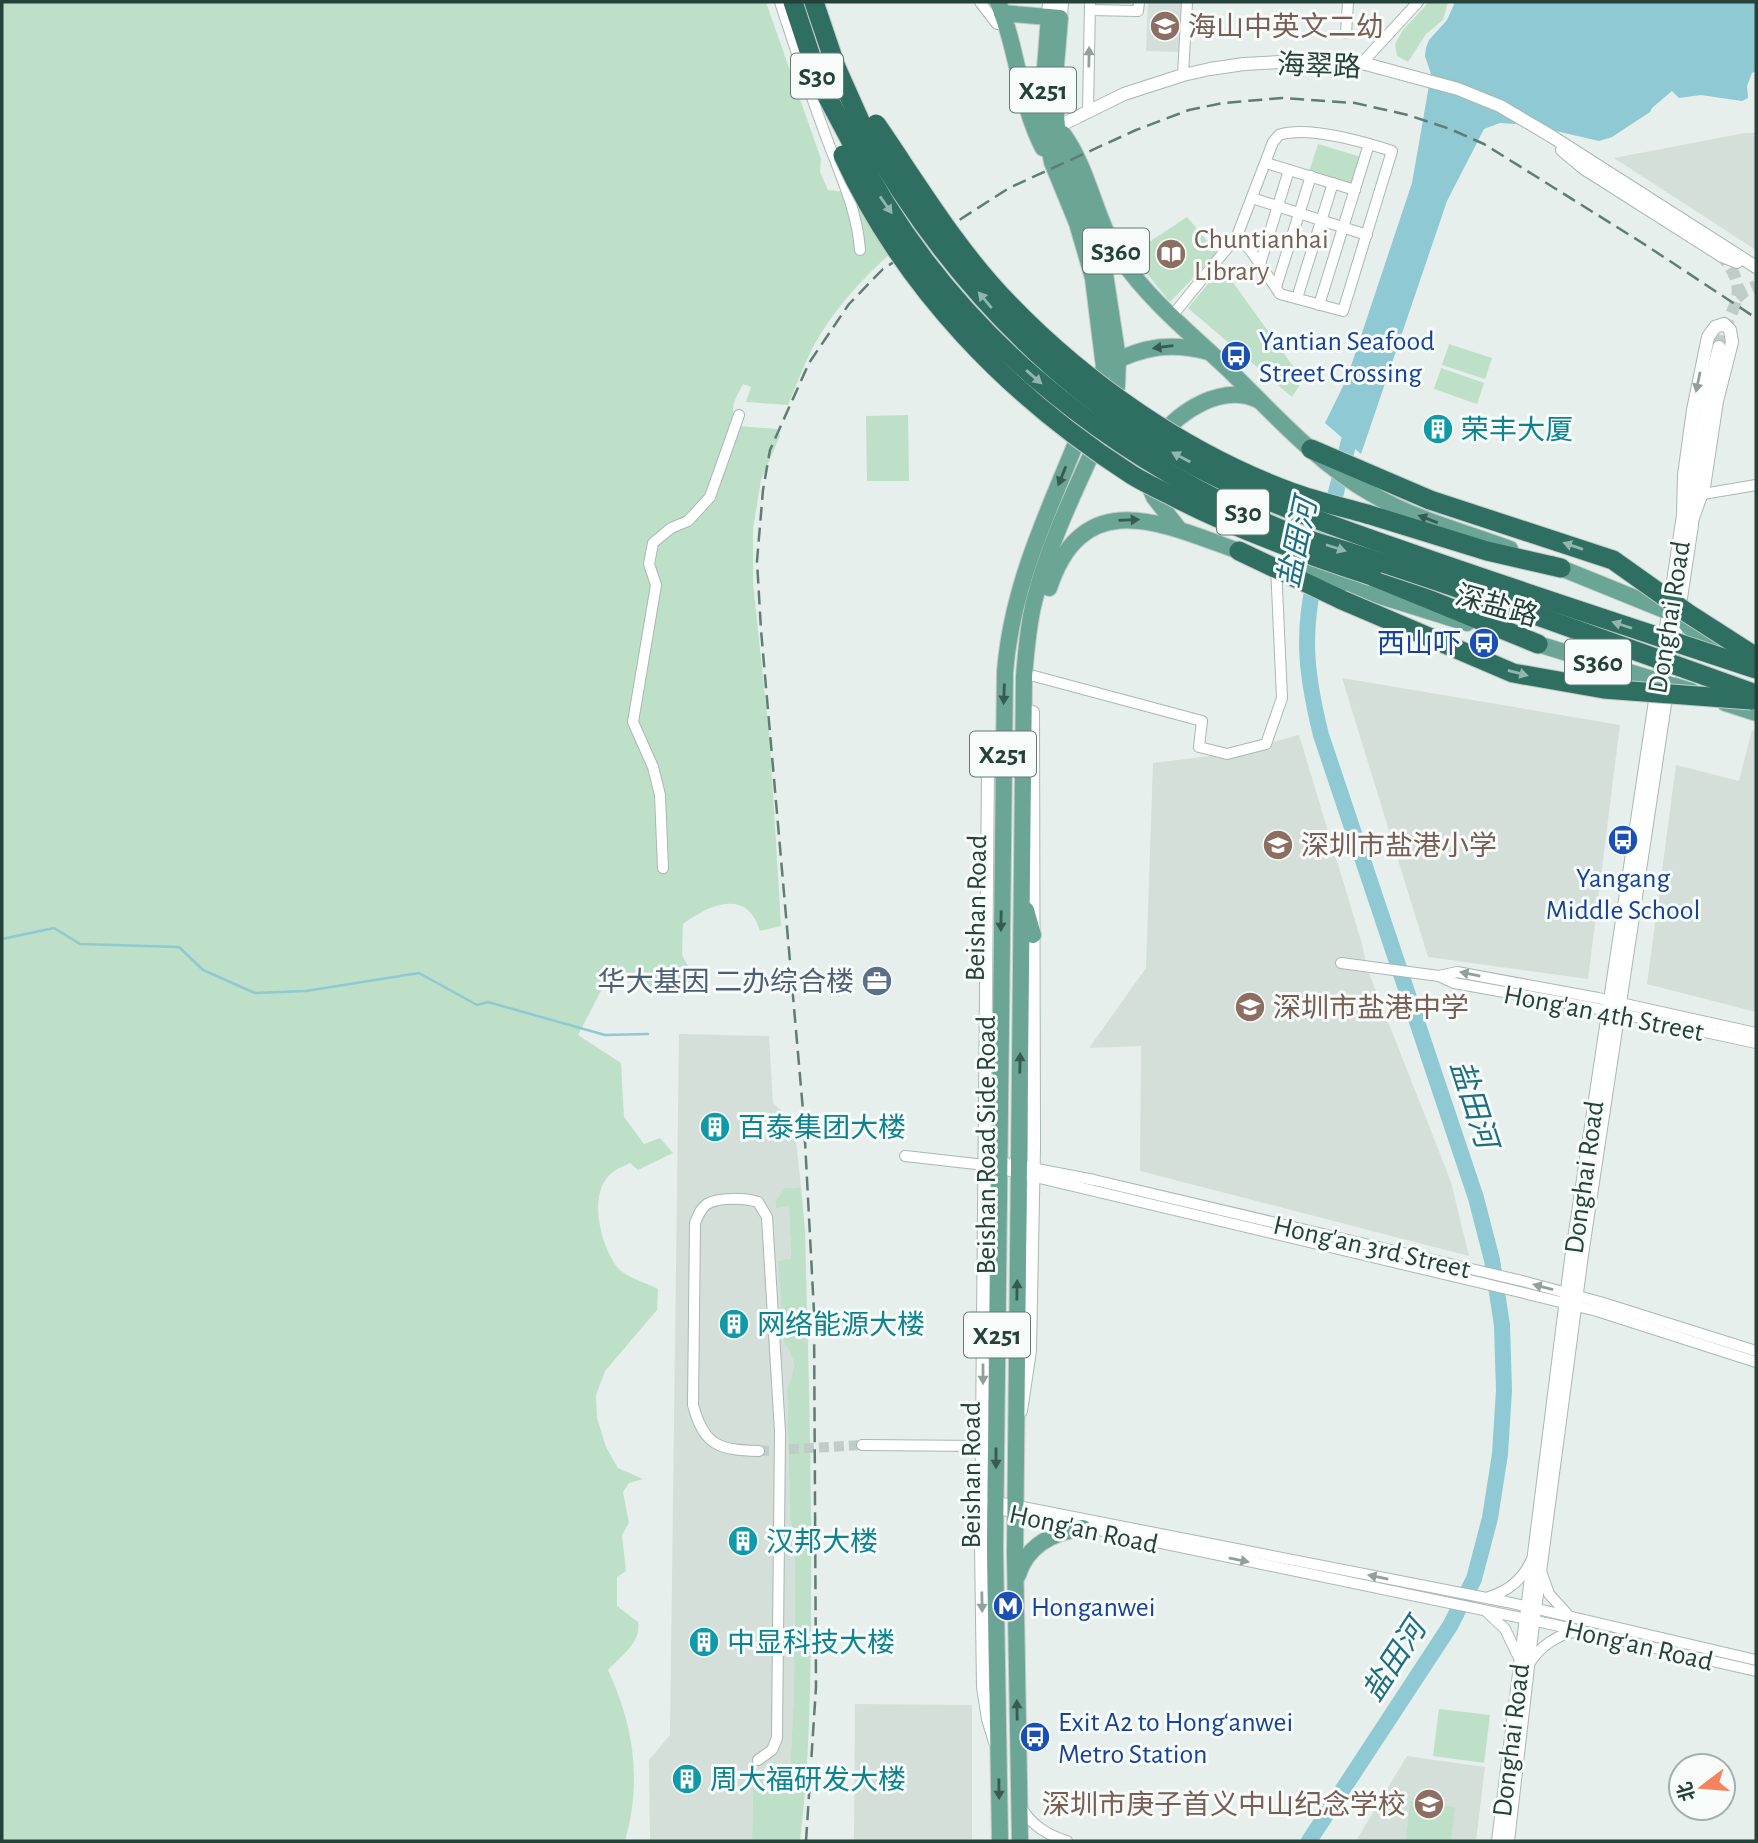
<svg xmlns="http://www.w3.org/2000/svg" width="1758" height="1843" font-family="'Alegreya Sans','Noto Sans SC',sans-serif">
<style>
.built{fill:#d4dfda}
.green{fill:#bfe0c8}
.water{fill:#8ec9d4}
.lines{fill:none;stroke-linecap:round;stroke-linejoin:round}
.stream{stroke:#8ec9d4;stroke-width:2.5}
.river{stroke:#8ec9d4;stroke-width:16}
.minor-tunnel{stroke:#bfccc8;stroke-width:10;stroke-dasharray:10 5;stroke-linecap:butt}
.tertiary-tunnel{stroke:#bfccc8;stroke-width:12;stroke-dasharray:12 6;stroke-linecap:butt}
.minor-casing{stroke:#a8b8b2;stroke-width:12}
.tertiary-casing{stroke:#a8b8b2;stroke-width:14}
.secondary-casing{stroke:#a4bbb3;stroke-width:16}
.primary-casing{stroke:#c2cac8;stroke-width:18}
.motorway-casing{stroke:#c2cac8;stroke-width:21}
.minor{stroke:#fff;stroke-width:10}
.tertiary{stroke:#fff;stroke-width:12}
.secondary{stroke:#fff;stroke-width:14}
.primary{stroke:#6aa596;stroke-width:16}
.motorway{stroke:#2f6f62;stroke-width:19}
.rail{stroke:#5f7d75;stroke-width:2.5;stroke-dasharray:14 7;stroke-linecap:butt}
.motorway-bridge-casing{stroke:#c2cac8;stroke-width:21;stroke-linecap:butt}
.motorway-bridge{stroke:#2f6f62;stroke-width:19}
.oneway{fill:#92a09c}
.oneway2{fill:#93b5ae}
.oneway3{fill:#365b51}
.labels{text-anchor:middle;stroke-width:6;stroke-linejoin:round;paint-order:stroke}
.shield{fill:#f7fbf9;stroke:#637a73;stroke-width:2}
.shield-label{font-size:26px;font-weight:bold;fill:#24423a}
.education-label{font-size:28px;fill:#785e54;stroke:#f7fbf9;text-anchor:start}
.street-label{font-size:28px;fill:#24423a;stroke:#f7fbf9}
.transit-label{font-size:28px;fill:#164399;stroke:#f7fbf9;text-anchor:start}
.culture-label{font-size:28px;fill:#0d838f;stroke:#f7fbf9;text-anchor:start}
.service-label{font-size:28px;fill:#4e5e75;stroke:#f7fbf9;text-anchor:end}
.water-label{font-size:30px;font-style:italic;fill:#1c6f80;stroke:#f7fbf9}
</style>
<rect width="100%" height="100%" fill="#e6efeb"/>
<g class="built">
<polygon points="1148,2 1184,2 1182,52 1146,51"/>
<polygon points="1745,133 1756,133 1756,250 1614,158"/>
<polygon points="1342,678 1620,725 1588,979 1428,957"/>
<polygon points="1752,730 1756,731 1756,1012 1647,984 1676,765 1739,781"/>
<polygon points="1299,735 1362,944 1367,968 1451,1182 1469,1256 1140,1171 1141,1046 1089,1048 1146,968 1153,763 1227,754"/>
<polygon points="679,1034 769,1036 773,1103 794,1121 801,1187 785,1188 789,1206 791,1260 778,1261 792,1353 794,1376 787,1388 790,1519 795,1540 794,1692 790,1773 753,1784 752,1841 650,1841 649,1760 670,1735"/>
<polygon points="855,1704 972,1705 972,1841 854,1841"/>
<polygon points="1407,1756 1485,1767 1476,1841 1356,1841"/>
</g>
<g class="green">
<path d="M2,2h764l55,157 -1,13 8,18 27,3 37,59c-31,28 -60,59 -80,97 -9,18 -16,37 -24,56l-42,-3 5,-15 -8,-3c-9,18 -15,24 -4,42l38,3 3,7 -19,44 -8,49v54l17,160 11,183 -21,5c-13,-43 -50,-27 -77,-7l-1,31 15,27 -44,9 -21,-15 -28,9 -26,50 43,28 3,54 20,27 16,-6 13,15 -35,17 -8,-7c-12,5 -22,10 -28,23 -10,23 1,65 17,83 9,9 28,14 39,20l-1,21 -52,61 -9,24 1,23 9,29 12,21 25,11 -14,4 -6,9 6,31 -7,12 4,36 -9,6v29l21,16c4,20 -18,35 -30,48 26,56 34,111 17,171h-623z"/>
<polygon points="1429,2 1448,2 1443,20 1426,34 1408,62 1397,56 1395,44 1403,30"/>
<polygon points="1318,144 1361,157 1353,186 1309,172"/>
<polygon points="1187,217 1217,253 1170,302 1131,254"/>
<polygon points="1222,267 1303,380 1292,397 1188,308"/>
<polygon points="1449,344 1492,358 1485,379 1442,365"/>
<polygon points="1441,368 1484,383 1477,404 1434,389"/>
<polygon points="908,415 909,481 867,481 866,416"/>
<path d="M801,1187l4,43c3,121 7,241 6,362 0,83 -1,166 -11,249h-48l1,-57 15,-13 22,1 4,-80 1,-152 -5,-20 -3,-132c9,-16 9,-31 -3,-45l-6,-82 13,-2 -2,-53 -13,2v-7l9,-13z"/>
<polygon points="1439,1709 1490,1715 1484,1763 1433,1756"/>
<polygon points="1410,1801 1455,1807 1451,1841 1406,1841"/>
</g>
<polygon class="water" points="1455,2 1756,2 1756,71 1752,73 1747,86 1748,98 1742,101 1701,95 1679,98 1672,91 1652,108 1650,112 1612,137 1599,141 1530,125 1500,123 1484,129 1447,201 1361,454 1325,423 1347,378 1412,183 1431,74 1425,56 1426,48 1429,40 1447,20"/>
<g class="lines">
<polyline class="stream" points="2,939 54,928 80,944 179,947 203,970 255,993 306,991 419,973 477,1005 488,1002 605,1035 648,1034"/>
<g class="river">
<polyline points="1320,556 1354,421"/>
<path d="M1309,1841l141,-215 24,-47 16,-61 10,-64 4,-64 -2,-65 -10,-65 -16,-62 -155,-463c-14,-56 -20,-100 -6,-157"/>
</g>
<polyline class="minor-tunnel" points="759,1451 862,1445"/>
<g class="tertiary-tunnel">
<polyline points="1737,298 1745,291 1756,286"/>
<path d="M1719,347c10,-41 35,-52 3,-91"/>
</g>
<g class="minor-casing">
<g id="minor">
<path d="M780,2c14,43 28,86 44,129 14,39 33,77 36,119"/>
<polyline points="980,2 997,24 1006,24"/>
<polyline points="1090,10 1138,11 1139,2"/>
<polyline points="1346,33 1348,2"/>
<polyline points="1362,63 1418,2"/>
<polyline points="1183,75 1187,2"/>
<polyline points="1088,111 1090,2"/>
<polyline points="1266,163 1355,190"/>
<polyline points="1252,198 1367,235"/>
<polyline points="1260,264 1289,170"/>
<polyline points="1276,287 1311,176"/>
<polyline points="1297,298 1333,183"/>
<polyline points="1319,305 1369,144"/>
<path d="M1172,316l65,-80 36,-94 6,-7c29,-10 85,7 113,16l-49,160 -63,-17 -29,-43 -14,-15"/>
<polyline points="1703,494 1756,485"/>
<polyline points="1034,676 1202,721 1199,747 1227,754 1266,744 1282,698 1276,566"/>
<polyline points="663,868 660,795 653,767 633,722 656,585 649,564 653,543 671,528 688,521 710,497 739,415"/>
<polyline points="1341,963 1439,976 1454,983 1589,1007 1756,1043"/>
<polyline points="1439,976 1457,972 1598,998 1756,1033"/>
<polyline points="905,1156 985,1165 1524,1293 1597,1311 1756,1362"/>
<polyline points="996,1161 1094,1180 1526,1282 1600,1302 1756,1351"/>
<polyline points="862,1445 982,1446"/>
<polyline points="992,1501 1507,1602 1756,1660"/>
<polyline points="993,1508 1555,1625 1756,1671"/>
<polyline points="1541,1571 1549,1594 1569,1616"/>
<path d="M1489,1597c19,-6 34,-18 42,-36"/>
<polyline points="1487,1612 1505,1629 1520,1660"/>
<path d="M1529,1664c11,-18 29,-30 49,-33"/>
<path d="M758,1760l14,-10 5,-12 3,-306 -13,-215 -9,-15c-13,-4 -39,-5 -51,2 -7,5 -9,12 -12,19l-2,182c11,41 26,45 66,46"/>
<path d="M1021,1806c8,18 28,30 46,35"/>
</g>
</g>
<g class="tertiary-casing">
<g id="tertiary">
<polyline points="1057,127 1124,94 1183,75 1210,69 1244,64 1281,62 1362,63 1458,89 1500,106 1551,136 1756,267"/>
<polyline points="1562,150 1585,169 1722,256 1737,262"/>
<polyline points="1021,1411 1030,1351 1034,1147 1033,712"/>
<polyline points="995,1742 988,1719 983,1687 981,1547 988,769 995,754 1003,749"/>
<polyline points="1498,1841 1571,1259 1683,515 1684,475 1693,410 1708,337 1715,327 1724,324 1730,330 1732,342 1717,401 1704,487 1693,518"/>
<polyline points="1508,1841 1532,1632 1582,1255 1692,525 1694,485 1707,395 1719,347"/>
</g>
</g>
<g class="secondary-casing">
<g id="secondary">
<polyline points="1049,17 1050,2"/>
<polyline points="1060,18 1061,2"/>
</g>
</g>
<g class="primary-casing">
<g id="primary">
<path d="M998,2c20,47 21,100 45,146"/>
<polyline points="1002,13 1060,18 1054,89 1057,127 1065,160 1097,244 1105,274 1118,359 1117,386 1111,406"/>
<polyline points="1049,17 1043,94 1046,132 1052,162 1077,223 1093,278 1104,367 1096,393"/>
<path d="M1063,134c27,37 32,87 58,125 29,42 70,75 107,110 45,44 89,94 144,125 42,25 92,38 138,55"/>
<path d="M1109,364c36,-18 62,-22 100,-12"/>
<path d="M1159,438c21,-27 63,-55 99,-38"/>
<polyline points="1133,448 1154,497 1178,528"/>
<polyline points="1551,564 1689,620"/>
<polyline points="1294,569 1467,623"/>
<path d="M1049,588c36,-110 124,-59 201,-33"/>
<polyline points="1679,616 1700,638 1725,653"/>
<polyline points="1528,641 1691,691"/>
<polyline points="1725,703 1756,713"/>
<polyline points="1026,910 1033,935"/>
<path d="M1018,1575c9,-30 36,-43 65,-47"/>
<path d="M1000,1841l-5,-294 10,-875c7,-89 45,-164 78,-246"/>
<path d="M1020,1841l-5,-288 9,-876c2,-25 4,-51 10,-75 13,-54 41,-112 64,-162"/>
</g>
</g>
<g class="motorway-casing">
<g id="motorway">
<polyline points="793,2 819,81 853,145"/>
<polyline points="814,2 836,67 865,132"/>
<polyline points="1311,449 1430,500"/>
<polyline points="1367,514 1487,551 1561,568"/>
<polyline points="1239,551 1342,600"/>
<polyline points="1372,576 1538,644"/>
</g>
</g>
<use href="#minor" class="minor"/>
<use href="#tertiary" class="tertiary"/>
<use href="#secondary" class="secondary"/>
<use href="#primary" class="primary"/>
<use href="#motorway" class="motorway"/>
<polyline class="rail" points="806,1841 816,1687 814,1312 804,1122 761,630 757,561 763,490 770,450 809,363 849,304 883,269 1009,188 1136,130 1189,110 1223,103 1282,98 1355,103 1408,115 1450,129 1484,144 1644,244 1756,318"/>
<g class="motorway-bridge-casing">
<g id="motorway-bridge">
<path d="M876,124c42,61 81,127 133,180 77,80 177,149 282,188 24,9 51,15 76,22"/>
<path d="M865,132c70,124 165,232 286,309 81,51 173,82 262,113 114,40 229,77 343,115"/>
<path d="M853,145c89,180 249,309 432,386 23,10 49,16 73,24 38,12 76,25 114,38 95,33 190,67 284,101"/>
<path d="M843,155c61,133 166,241 289,320 13,8 28,15 42,22 64,33 130,57 198,79"/>
<polyline points="1430,500 1613,560 1689,614 1756,657"/>
<polyline points="1342,600 1513,673 1604,689 1751,700"/>
</g>
</g>
<use href="#motorway-bridge" class="motorway-bridge"/>
</g>
<defs><path id="oneway-solid" d="M-6-.8H1V-3.2L6.5 0L1 3.2V.8H-6Z" transform="scale(1.75)"/></defs>
<g class="oneway">
<use href="#oneway-solid" transform="translate(1089 57) rotate(-89)"/>
<use href="#oneway-solid" transform="translate(1698 382) rotate(102)"/>
<use href="#oneway-solid" transform="translate(1470 974) rotate(-169)"/>
<use href="#oneway-solid" transform="translate(1543 1287) rotate(-165)"/>
<use href="#oneway-solid" transform="translate(983 1374) rotate(90)"/>
<use href="#oneway-solid" transform="translate(1239 1560) rotate(12)"/>
<use href="#oneway-solid" transform="translate(1378 1577) rotate(-169)"/>
<use href="#oneway-solid" transform="translate(982 1602) rotate(89)"/>
</g>
<g class="oneway2">
<use href="#oneway-solid" transform="translate(886 205) rotate(55)"/>
<use href="#oneway-solid" transform="translate(985 300) rotate(-130)"/>
<use href="#oneway-solid" transform="translate(1034 377) rotate(41)"/>
<use href="#oneway-solid" transform="translate(1181 457) rotate(-152)"/>
<use href="#oneway-solid" transform="translate(1573 546) rotate(-161)"/>
<use href="#oneway-solid" transform="translate(1336 548) rotate(18)"/>
<use href="#oneway-solid" transform="translate(1622 625) rotate(-162)"/>
<use href="#oneway-solid" transform="translate(1518 673) rotate(15)"/>
</g>
<g class="oneway3">
<use href="#oneway-solid" transform="translate(1163 347) rotate(173)"/>
<use href="#oneway-solid" transform="translate(1062 476) rotate(112)"/>
<use href="#oneway-solid" transform="translate(1428 519) rotate(-159)"/>
<use href="#oneway-solid" transform="translate(1129 520) rotate(-2)"/>
<use href="#oneway-solid" transform="translate(1004 694) rotate(92)"/>
<use href="#oneway-solid" transform="translate(1001 921) rotate(91)"/>
<use href="#oneway-solid" transform="translate(1020 1063) rotate(-89)"/>
<use href="#oneway-solid" transform="translate(1017 1290) rotate(-89)"/>
<use href="#oneway-solid" transform="translate(996 1458) rotate(90)"/>
<use href="#oneway-solid" transform="translate(1017 1710) rotate(-91)"/>
<use href="#oneway-solid" transform="translate(999 1789) rotate(89)"/>
</g>
<defs>
<g id="school-disc" transform="scale(1.575)"><circle r="9.5" fill="#8d6e63" stroke="#f7fbf9"/><path d="M0-5L7-2L0 1L-7-2ZM-4 1L0 2.5L4 1V4Q0 6-4 4Z" fill="#fff"/></g>
<g id="library-disc" transform="scale(1.575)"><circle r="9.5" fill="#8d6e63" stroke="#f7fbf9"/><path d="M-6-4Q-3-5.5-.7-3.5V5Q-3 3-6 4ZM6-4Q3-5.5 .7-3.5V5Q3 3 6 4Z" fill="#fff"/></g>
<g id="bus-disc" transform="scale(1.575)"><circle r="9.5" fill="#1a4fb4" stroke="#f7fbf9"/><path d="M-5-6H5V4H4V6H2V4H-2V6H-4V4H-5ZM-3.5-4V0h7V-4ZM-3.5 1.2v1.5H-2V1.2ZM2 1.2v1.5H3.5V1.2Z" fill="#fff"/></g>
<g id="building-disc" transform="scale(1.575)"><circle r="9.5" fill="#0f9aa8" stroke="#f7fbf9"/><path d="M-4-6H4V6H1V3H-1V6H-4ZM-2.5-4.3h1.7v1.8h-1.7ZM.8-4.3h1.7v1.8H.8ZM-2.5-1h1.7V.8h-1.7ZM.8-1h1.7V.8H.8Z" fill="#fff"/></g>
<g id="office-disc" transform="scale(1.575)"><circle r="9.5" fill="#5c6f8a" stroke="#f7fbf9"/><path d="M-6-3h4V-5.5h4V-3h4V5H-6ZM-1-4.5V-3h2v-1.5ZM-6 0V1H6V0Z" fill="#fff"/></g>
<g id="metro-disc" transform="scale(1.575)"><circle r="9.5" fill="#1a4fb4" stroke="#f7fbf9"/><path d="M-5.5 5V-5H-3L0 0L3-5H5.5V5H3V-.5L0 4L-3-.5V5Z" fill="#fff"/></g>
</defs>
<g fill-rule="evenodd">
<use href="#school-disc" x="1165" y="26"/>
<use href="#library-disc" x="1171" y="254"/>
<use href="#bus-disc" x="1236" y="356"/>
<use href="#building-disc" x="1438" y="429"/>
<use href="#bus-disc" x="1484" y="643"/>
<use href="#bus-disc" x="1623" y="840"/>
<use href="#school-disc" x="1278" y="845"/>
<use href="#office-disc" x="877" y="981"/>
<use href="#school-disc" x="1250" y="1007"/>
<use href="#building-disc" x="715" y="1127"/>
<use href="#building-disc" x="734" y="1324"/>
<use href="#building-disc" x="743" y="1541"/>
<use href="#metro-disc" x="1008" y="1606"/>
<use href="#building-disc" x="704" y="1642"/>
<use href="#bus-disc" x="1035" y="1737"/>
<use href="#building-disc" x="687" y="1779"/>
<use href="#school-disc" x="1429" y="1804"/>
</g>
<g class="labels">
<g class="shield">
<rect x="791" y="53.5" width="52" height="45" rx="5"/>
<rect x="1010" y="67.5" width="66" height="45" rx="5"/>
<rect x="1083" y="228.5" width="66" height="45" rx="5"/>
<rect x="1217" y="489.5" width="52" height="45" rx="5"/>
<rect x="1565" y="639.5" width="66" height="45" rx="5"/>
<rect x="970" y="731.5" width="66" height="45" rx="5"/>
<rect x="964" y="1312.5" width="66" height="45" rx="5"/>
</g>
<g class="shield-label">
<text x="817" y="85">S30</text>
<text x="1043" y="99">X251</text>
<text x="1116" y="260">S360</text>
<text x="1243" y="521">S30</text>
<text x="1598" y="671">S360</text>
<text x="1003" y="763">X251</text>
<text x="997" y="1344">X251</text>
</g>
<g class="education-label">
<text x="1188" y="36">海山中英文二幼</text>
<text x="1194" y="248">Chuntianhai<tspan x="1194" dy="32">Library</tspan></text>
<text x="1301" y="855">深圳市盐港小学</text>
<text x="1273" y="1017">深圳市盐港中学</text>
<text x="1406" y="1814" text-anchor="end">深圳市庚子首义中山纪念学校</text>
</g>
<g class="street-label">
<text transform="translate(1319 65) rotate(2)" y="10">海翠路</text>
<text transform="translate(1497 605) rotate(16)" y="10">深盐路</text>
<text transform="translate(1668 617) rotate(-81)" y="10">Donghai Road</text>
<text transform="translate(975 908) rotate(-89)" y="10">Beishan Road</text>
<text transform="translate(1604 1012) rotate(11)" y="10">Hong'an 4th Street</text>
<text transform="translate(985 1145) rotate(-90)" y="10">Beishan Road Side Road</text>
<text transform="translate(1583 1177) rotate(-82)" y="10">Donghai Road</text>
<text transform="translate(1372 1246) rotate(13)" y="10">Hong'an 3rd Street</text>
<text transform="translate(970 1475) rotate(-90)" y="10">Beishan Road</text>
<text transform="translate(1084 1528) rotate(12)" y="10">Hong'an Road</text>
<text transform="translate(1639 1644) rotate(13)" y="10">Hong'an Road</text>
<text transform="translate(1510 1740) rotate(-83)" y="10">Donghai Road</text>
</g>
<g class="transit-label">
<text x="1259" y="350">Yantian Seafood<tspan x="1259" dy="32">Street Crossing</tspan></text>
<text x="1461" y="653" text-anchor="end">西山吓</text>
<text x="1623" y="887" text-anchor="middle">Yangang<tspan x="1623" dy="32">Middle School</tspan></text>
<text x="1031" y="1616">Honganwei</text>
<text x="1058" y="1731">Exit A2 to Hong‘anwei<tspan x="1058" dy="32">Metro Station</tspan></text>
</g>
<g class="culture-label">
<text x="1461" y="439">荣丰大厦</text>
<text x="738" y="1137">百泰集团大楼</text>
<text x="757" y="1334">网络能源大楼</text>
<text x="766" y="1551">汉邦大楼</text>
<text x="727" y="1652">中显科技大楼</text>
<text x="710" y="1789">周大福研发大楼</text>
</g>
<g class="service-label">
<text x="854" y="991">华大基因 二办综合楼</text>
</g>
<g class="water-label">
<text transform="translate(1297 543) rotate(-78)" y="10">盐田河</text>
<text transform="translate(1474 1104) rotate(72)" y="10">盐田河</text>
<text transform="translate(1394 1660) rotate(-57)" y="10">盐田河</text>
</g>
</g>
<rect width="1758" height="1843" fill="none" stroke="#24423a" stroke-width="7"/>
<g transform="translate(1702 1787) rotate(254)"><circle r="33" fill="#f7fbf9" stroke="#a3b1ad" stroke-width="2"/>
<path d="M0-5L12 26L0 18L-12 26Z" fill="#f4845f"/>
<text y="-10" font-size="19" font-weight="bold" text-anchor="middle" fill="#24423a">北</text>
</g>
</svg>
